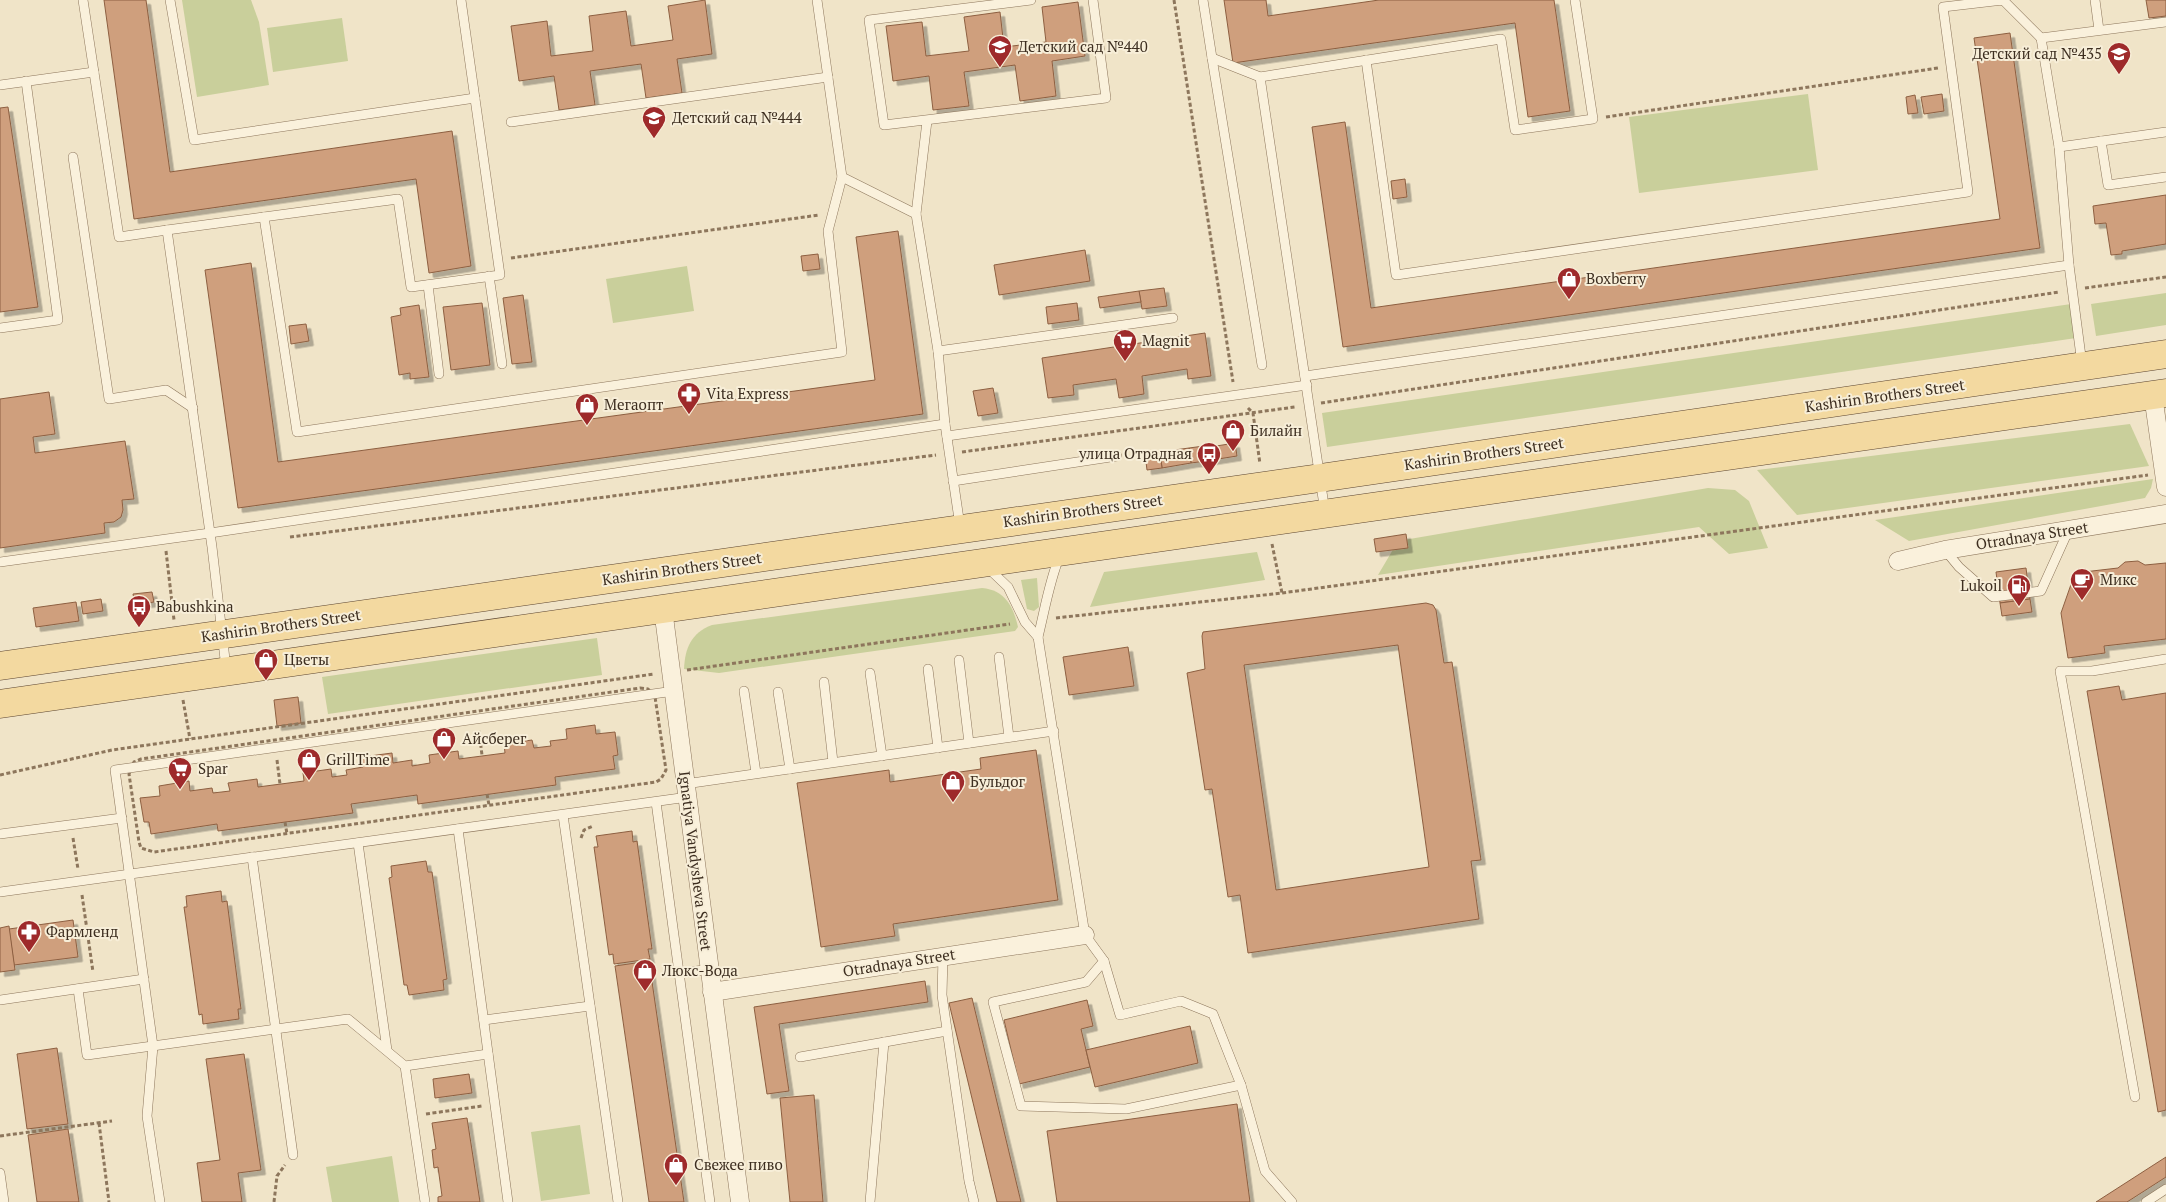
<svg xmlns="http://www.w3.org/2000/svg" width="2166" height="1202" font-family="'PT Serif',serif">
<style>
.green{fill:#c9cf9b}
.building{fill:#cf9f7d;stroke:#8d5f41;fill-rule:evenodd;filter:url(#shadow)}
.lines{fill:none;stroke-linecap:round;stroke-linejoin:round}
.service-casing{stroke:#8d765c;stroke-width:10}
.minor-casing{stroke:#8d765c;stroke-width:19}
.primary-casing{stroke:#5b4430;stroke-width:29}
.path{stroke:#8d765c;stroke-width:3;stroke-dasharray:4 2.5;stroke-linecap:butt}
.service{stroke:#faf1dc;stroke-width:9}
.minor{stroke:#faf1dc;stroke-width:18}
.primary{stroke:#f3d9a0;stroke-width:28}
.labels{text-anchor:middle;stroke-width:4;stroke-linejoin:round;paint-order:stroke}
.poi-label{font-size:15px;fill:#3d2e20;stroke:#f7eed8;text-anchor:start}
.street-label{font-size:15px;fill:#3d2e20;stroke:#f7eed8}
</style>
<defs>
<filter id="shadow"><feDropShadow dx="4.5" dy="4.5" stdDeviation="0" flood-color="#0004"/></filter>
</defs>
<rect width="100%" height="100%" fill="#f0e4c8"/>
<g class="green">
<polygon points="182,0 251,0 259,22 269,85 197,97"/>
<polygon points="342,18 348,61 273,72 267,28"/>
<polygon points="1808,94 1818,170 1639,193 1629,117"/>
<polygon points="687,266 694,311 613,323 606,279"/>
<polygon points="2166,293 2166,325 2096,336 2091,304"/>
<polygon points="2071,304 2076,338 1327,447 1322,413"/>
<polygon points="2130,424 2149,466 1797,515 1757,470"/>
<polygon points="2153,479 2151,488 2145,498 1909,541 1875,520"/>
<polygon points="1708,488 1735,490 1749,501 1768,548 1729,554 1699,527 1378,575 1398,541"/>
<polygon points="1257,552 1265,580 1090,607 1104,572"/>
<polygon points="1037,578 1039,607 1034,611 1027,609 1021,580"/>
<path d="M982,588c23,2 31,18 36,39l-3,4 -296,42 -35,-4c1,-21 7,-36 28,-44z"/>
<polygon points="597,638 602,675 328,714 322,677"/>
<polygon points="580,1125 590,1194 541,1201 531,1132"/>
<polygon points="392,1156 399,1202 332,1202 326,1167"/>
</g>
<g class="building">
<polygon points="104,0 146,0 170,172 452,131 471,266 429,273 416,179 134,219"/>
<polygon points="705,0 712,54 677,59 682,93 646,98 641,64 590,71 595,105 559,110 554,76 519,81 511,26 547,21 551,56 593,51 589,16 626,11 631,46 673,40 668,6"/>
<polygon points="1224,0 1266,0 1268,16 1379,0 1554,0 1570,111 1528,117 1515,23 1233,63"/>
<polygon points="2146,0 2166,0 2166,16 2149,18"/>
<polygon points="1078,2 1085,56 1052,61 1056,96 1020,101 1015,65 964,72 969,106 933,110 929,76 893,81 886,26 922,22 926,56 969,51 964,17 1000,12 1004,47 1046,42 1042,7"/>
<polygon points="2010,33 2040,248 1343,347 1312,127 1345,122 1371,308 2000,219 1974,38"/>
<polygon points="1942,94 1944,111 1924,114 1921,97"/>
<polygon points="1915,95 1918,113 1908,114 1906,97"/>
<polygon points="8,107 38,307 0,312 0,108"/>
<polygon points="1405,179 1407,197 1393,199 1391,181"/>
<polygon points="2166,195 2166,244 2122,251 2122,254 2111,255 2106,223 2095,224 2093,206"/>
<polygon points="898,231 923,414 238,508 205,270 251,263 278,462 875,380 856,237"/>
<polygon points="1085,250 1090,281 999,295 994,265"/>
<polygon points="818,254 820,269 803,271 801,256"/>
<polygon points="1164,288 1167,306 1142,309 1139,291"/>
<polygon points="1139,291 1141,302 1100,308 1098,297"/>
<polygon points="523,295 532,362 512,364 503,298"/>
<polygon points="482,303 490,365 451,370 443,307"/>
<polygon points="1077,303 1079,320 1048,324 1046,307"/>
<polygon points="419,305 429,377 410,379 410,373 399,375 391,317 401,315 400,308"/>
<polygon points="306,324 309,341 291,344 289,326"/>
<polygon points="1205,333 1211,376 1188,379 1187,369 1142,376 1144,394 1119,398 1116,379 1073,385 1074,395 1048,398 1042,358"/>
<polygon points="993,388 998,413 978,416 973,391"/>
<polygon points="49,392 55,434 33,437 35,453 125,441 134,499 122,500 123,510 121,517 114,522 104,523 105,533 0,548 0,399"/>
<polygon points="1235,443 1237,456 1212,460 1210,447"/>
<polygon points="1204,446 1206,461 1191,463 1189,448"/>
<polygon points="1189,448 1191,463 1162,468 1160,452"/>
<polygon points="1160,452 1162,468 1147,470 1145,454"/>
<polygon points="1406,534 1408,548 1376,552 1374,539"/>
<polygon points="2138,561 2145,565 2166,563 2166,639 2104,646 2105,653 2068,658 2061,613 2075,573 2118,568 2125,562"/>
<polygon points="2026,568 2030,599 2000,603 1996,572"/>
<polygon points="152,592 154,602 135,605 133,594"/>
<polygon points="101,599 103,611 83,614 81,602"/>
<polygon points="2030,599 2032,612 2002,616 2000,603"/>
<polygon points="76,602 79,621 36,627 33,608"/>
<path d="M1426,603l7,2 3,5 8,53 8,-1 29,198 -10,1 8,58 -231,34 -8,-58 -12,2 -16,-108 -7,1 -18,-117 18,-4 -3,-33 1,-4zM1398,645l31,222 -153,23 -32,-225z"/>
<polygon points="1128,647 1134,686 1069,695 1063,657"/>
<polygon points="2119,686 2122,700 2166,693 2166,1110 2158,1112 2087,691"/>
<polygon points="298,697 301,723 277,726 274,700"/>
<polygon points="595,725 596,734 615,732 618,755 613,756 615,769 555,777 556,785 418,804 417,795 351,804 353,813 218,831 217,824 151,834 149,822 144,822 140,798 160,796 159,786 189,781 190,791 212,788 213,793 230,791 228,783 257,779 258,787 304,781 303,773 331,769 332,777 347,775 346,770 363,767 362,757 392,753 393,763 412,760 412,766 430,763 429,755 458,751 459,759 505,753 504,744 532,740 534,748 551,746 550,741 567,739 566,729"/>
<polygon points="1036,750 1058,900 893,924 895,936 821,947 797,783 889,770 890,782 981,769 980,758"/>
<polygon points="632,831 633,842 637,841 652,949 648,949 650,959 614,964 613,954 609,955 594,847 598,847 596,836"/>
<polygon points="426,861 428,872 432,872 447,979 443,980 444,990 409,995 407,985 404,985 389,878 392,877 391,866"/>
<polygon points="221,891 222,902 227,901 241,1009 238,1009 239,1019 203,1024 202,1014 199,1015 184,907 187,907 186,896"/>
<polygon points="73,920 78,957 14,965 9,929"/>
<polygon points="9,926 15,970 0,972 0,928"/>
<polygon points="649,961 684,1202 649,1202 632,1083 615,966"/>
<polygon points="925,981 928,1002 779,1024 789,1091 767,1094 754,1007"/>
<polygon points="972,998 1021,1202 997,1202 949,1003"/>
<polygon points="1087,1000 1093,1026 1081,1029 1090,1067 1019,1084 1004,1020"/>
<polygon points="1190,1026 1198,1063 1095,1087 1086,1050"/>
<polygon points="57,1048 68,1124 27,1129 17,1054"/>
<polygon points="244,1054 261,1170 238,1173 242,1202 202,1202 197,1163 220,1160 206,1059"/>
<polygon points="469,1074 472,1093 435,1098 433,1079"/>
<polygon points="814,1095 823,1202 790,1202 780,1098"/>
<polygon points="1237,1104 1250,1202 1057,1202 1047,1131"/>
<polygon points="467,1118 480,1202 438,1202 438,1197 442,1196 438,1167 434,1168 432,1150 436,1149 432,1123"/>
<polygon points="68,1129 79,1202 37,1202 28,1135"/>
<polygon points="2166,1157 2166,1177 2127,1202 2096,1202"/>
</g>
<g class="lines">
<g class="service-casing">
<g id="service">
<polyline points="83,0 119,237 167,230 212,547 226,668"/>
<polyline points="170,0 194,140 475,98"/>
<polyline points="817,0 842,177 916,214 938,351 945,424 960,526"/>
<polyline points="1031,0 869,20 884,125 1106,98 1093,0"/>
<polyline points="1203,0 1212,58 1260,77 1325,512"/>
<polyline points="2095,0 2099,30"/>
<polyline points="2041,38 2166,22"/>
<polyline points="1212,58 1262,365"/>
<polyline points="1366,60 1396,275 1968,192 1943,7 2003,0 2041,38 2059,147 2069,265 2082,364"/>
<polyline points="1260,77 1501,39 1515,130 1593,119 1575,0"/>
<polyline points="0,85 94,72"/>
<polyline points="511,122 828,77"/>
<polyline points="2101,141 2108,185 2166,177"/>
<polyline points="2059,147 2166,132"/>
<polyline points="73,157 109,399 166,390 193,408"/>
<polyline points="916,214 927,121"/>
<polyline points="264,217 297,432 842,352 828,231 842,177"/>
<polyline points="167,230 398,199 411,287 500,275 461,0"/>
<polyline points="489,276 502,364"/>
<polyline points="428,285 439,374"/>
<polyline points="0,328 58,320 26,81"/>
<polyline points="938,351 1173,318"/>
<polyline points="1305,376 2069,265"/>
<polyline points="947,436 1307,385"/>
<polyline points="953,481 1117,456"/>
<polyline points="1945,550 1959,567 1993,597 2041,591 2069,529"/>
<path d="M1060,555c-11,27 -15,54 -22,82l47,298 19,26 -18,21 -93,20 28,104 105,3 115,-24"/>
<polyline points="0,562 210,533 945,424"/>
<polyline points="987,567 1008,587 1025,622 1038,637"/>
<polyline points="999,657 1009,737"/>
<polyline points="959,660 969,743"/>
<polyline points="928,669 938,748"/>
<polyline points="870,673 882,756"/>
<polyline points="824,682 833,762"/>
<polyline points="744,691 756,773"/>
<polyline points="778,692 790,769"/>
<polyline points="685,784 1054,731"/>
<polyline points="656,802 710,1202"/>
<polyline points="563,815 618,1202"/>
<polyline points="458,829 508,1202"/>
<polyline points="0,834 122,818"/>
<polyline points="358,843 387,1050"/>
<polyline points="252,857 293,1155"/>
<polyline points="0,892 688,797"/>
<polyline points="943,956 942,995 969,1181 974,1202"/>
<polyline points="1104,961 1120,1015 1181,1001 1213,1014 1241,1085 1265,1171 1292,1202"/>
<polyline points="678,974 709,969"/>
<polyline points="78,989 87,1055 348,1019 405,1066 488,1054"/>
<polyline points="0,1000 144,979"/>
<polyline points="484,1020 590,1006"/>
<polyline points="800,1057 947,1031"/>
<polyline points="405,1066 425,1202"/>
<polyline points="2135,1097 2060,671 2092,671 2166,659"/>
<polyline points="0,1173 4,1202"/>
<polyline points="160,1202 147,1116 153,1046 115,770 674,691"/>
<polyline points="870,1202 884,1042"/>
<polyline points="2146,1202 2166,1189"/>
</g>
</g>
<g class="minor-casing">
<g id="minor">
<polyline points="2153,395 2166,487"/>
<polyline points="1898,561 1945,550 2166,514"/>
<polyline points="663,609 740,1202"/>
<polyline points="712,992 1085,935"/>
</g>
</g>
<g class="primary-casing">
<g id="primary">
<polyline points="0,666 1320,478 2166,354"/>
<polyline points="0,704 2166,393"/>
</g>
</g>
<g class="path">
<polyline points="1174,0 1233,382"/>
<polyline points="1606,117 1938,68"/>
<polyline points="511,258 819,215"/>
<polyline points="2085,288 2166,277"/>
<polyline points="1321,403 2059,292"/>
<polyline points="1248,408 1253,413 1260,464"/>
<polyline points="962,452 1295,407"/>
<polyline points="290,537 936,455"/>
<polyline points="1272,544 1282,593"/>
<polyline points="166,551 174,620"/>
<polyline points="1056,618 1282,593 2148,475"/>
<polyline points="687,670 1010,624"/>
<polygon points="640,688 648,689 655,697 666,770 661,779 656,782 154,852 141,848 139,842 129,774 134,762 141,759"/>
<polyline points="183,700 190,739"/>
<polyline points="479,731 482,755"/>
<polyline points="277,760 280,784"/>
<polyline points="0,775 112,750 654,674"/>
<polyline points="487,794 489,805"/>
<polyline points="285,822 287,834"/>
<polyline points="73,838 78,869"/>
<polyline points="581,838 584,830 593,826"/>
<polyline points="82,895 93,972"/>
<polyline points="426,1114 482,1106"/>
<polyline points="99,1123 109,1202"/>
<polyline points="0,1136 112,1121"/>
<polyline points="274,1202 277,1176 285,1165"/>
</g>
<use href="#service" class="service"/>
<use href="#minor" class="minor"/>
<use href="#primary" class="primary"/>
</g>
<defs>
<g id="school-pin" transform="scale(1.25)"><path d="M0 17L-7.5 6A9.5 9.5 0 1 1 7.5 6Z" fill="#9e2a2b" stroke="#f7eed8"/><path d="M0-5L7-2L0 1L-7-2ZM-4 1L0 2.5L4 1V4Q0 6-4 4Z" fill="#fff"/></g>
<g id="shop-pin" transform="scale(1.25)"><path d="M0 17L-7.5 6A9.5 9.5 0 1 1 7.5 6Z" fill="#9e2a2b" stroke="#f7eed8"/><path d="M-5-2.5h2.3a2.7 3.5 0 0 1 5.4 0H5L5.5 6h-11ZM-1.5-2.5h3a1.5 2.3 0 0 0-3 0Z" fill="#fff"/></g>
<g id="supermarket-pin" transform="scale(1.25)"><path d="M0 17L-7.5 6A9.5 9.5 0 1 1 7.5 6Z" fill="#9e2a2b" stroke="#f7eed8"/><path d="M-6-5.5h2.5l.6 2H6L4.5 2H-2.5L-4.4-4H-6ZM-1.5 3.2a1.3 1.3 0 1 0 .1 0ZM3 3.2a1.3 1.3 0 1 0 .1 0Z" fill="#fff"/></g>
<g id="pharmacy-pin" transform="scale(1.25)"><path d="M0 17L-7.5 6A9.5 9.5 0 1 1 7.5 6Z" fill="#9e2a2b" stroke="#f7eed8"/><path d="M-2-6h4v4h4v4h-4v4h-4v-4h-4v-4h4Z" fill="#fff"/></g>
<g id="bus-pin" transform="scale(1.25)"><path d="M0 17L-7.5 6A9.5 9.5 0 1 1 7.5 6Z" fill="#9e2a2b" stroke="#f7eed8"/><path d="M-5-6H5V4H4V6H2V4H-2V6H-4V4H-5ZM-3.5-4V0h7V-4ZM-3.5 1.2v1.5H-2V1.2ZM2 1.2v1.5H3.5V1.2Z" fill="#fff"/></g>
<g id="cafe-pin" transform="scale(1.25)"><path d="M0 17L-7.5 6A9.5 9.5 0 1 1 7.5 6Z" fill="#9e2a2b" stroke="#f7eed8"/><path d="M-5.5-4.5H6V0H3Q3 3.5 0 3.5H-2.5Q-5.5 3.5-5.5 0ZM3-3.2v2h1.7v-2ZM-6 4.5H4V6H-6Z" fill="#fff"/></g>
<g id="fuel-pin" transform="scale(1.25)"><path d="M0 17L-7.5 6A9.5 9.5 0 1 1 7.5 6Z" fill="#9e2a2b" stroke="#f7eed8"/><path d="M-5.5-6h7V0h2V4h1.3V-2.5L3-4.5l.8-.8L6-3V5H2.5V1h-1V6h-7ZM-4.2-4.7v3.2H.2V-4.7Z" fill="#fff"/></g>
</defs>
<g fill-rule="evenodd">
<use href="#school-pin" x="1000" y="47"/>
<use href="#school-pin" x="2119" y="54"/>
<use href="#school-pin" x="654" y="118"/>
<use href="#shop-pin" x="1569" y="279"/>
<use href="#supermarket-pin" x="1125" y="341"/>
<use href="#pharmacy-pin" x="689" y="394"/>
<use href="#shop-pin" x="587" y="405"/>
<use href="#shop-pin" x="1233" y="431"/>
<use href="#bus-pin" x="1209" y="454"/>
<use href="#cafe-pin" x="2082" y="580"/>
<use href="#fuel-pin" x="2019" y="586"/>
<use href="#bus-pin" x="139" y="607"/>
<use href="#shop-pin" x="266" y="660"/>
<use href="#shop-pin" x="444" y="739"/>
<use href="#shop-pin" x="309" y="760"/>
<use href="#supermarket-pin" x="180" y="769"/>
<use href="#shop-pin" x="953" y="782"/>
<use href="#pharmacy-pin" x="29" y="932"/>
<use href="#shop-pin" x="645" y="971"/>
<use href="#shop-pin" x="676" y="1165"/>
</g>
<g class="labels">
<g class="poi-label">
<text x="1018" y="52">Детский сад №440</text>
<text x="2102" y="59" text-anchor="end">Детский сад №435</text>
<text x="672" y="123">Детский сад №444</text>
<text x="1586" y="284">Boxberry</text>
<text x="1142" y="346">Magnit</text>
<text x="706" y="399">Vita Express</text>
<text x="604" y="410">Мегаопт</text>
<text x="1250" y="436">Билайн</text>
<text x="1192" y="459" text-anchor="end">улица Отрадная</text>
<text x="2100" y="585">Микс</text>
<text x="2002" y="591" text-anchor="end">Lukoil</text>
<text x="156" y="612">Babushkina</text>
<text x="284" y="665">Цветы</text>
<text x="462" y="744">Айсберег</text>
<text x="326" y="765">GrillTime</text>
<text x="198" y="774">Spar</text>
<text x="970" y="787">Бульдог</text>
<text x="46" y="937">Фармленд</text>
<text x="662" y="976">Люкс-Вода</text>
<text x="694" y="1170">Свежее пиво</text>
</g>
<g class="street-label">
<text transform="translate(1885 396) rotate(-8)" y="5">Kashirin Brothers Street</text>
<text transform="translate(1484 454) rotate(-8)" y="5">Kashirin Brothers Street</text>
<text transform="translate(1083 511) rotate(-8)" y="5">Kashirin Brothers Street</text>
<text transform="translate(2032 536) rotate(-9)" y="5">Otradnaya Street</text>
<text transform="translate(682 569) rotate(-8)" y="5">Kashirin Brothers Street</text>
<text transform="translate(281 626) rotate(-8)" y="5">Kashirin Brothers Street</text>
<text transform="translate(695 861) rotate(83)" y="5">Ignatiya Vandysheva Street</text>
<text transform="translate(899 963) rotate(-9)" y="5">Otradnaya Street</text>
</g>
</g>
</svg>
